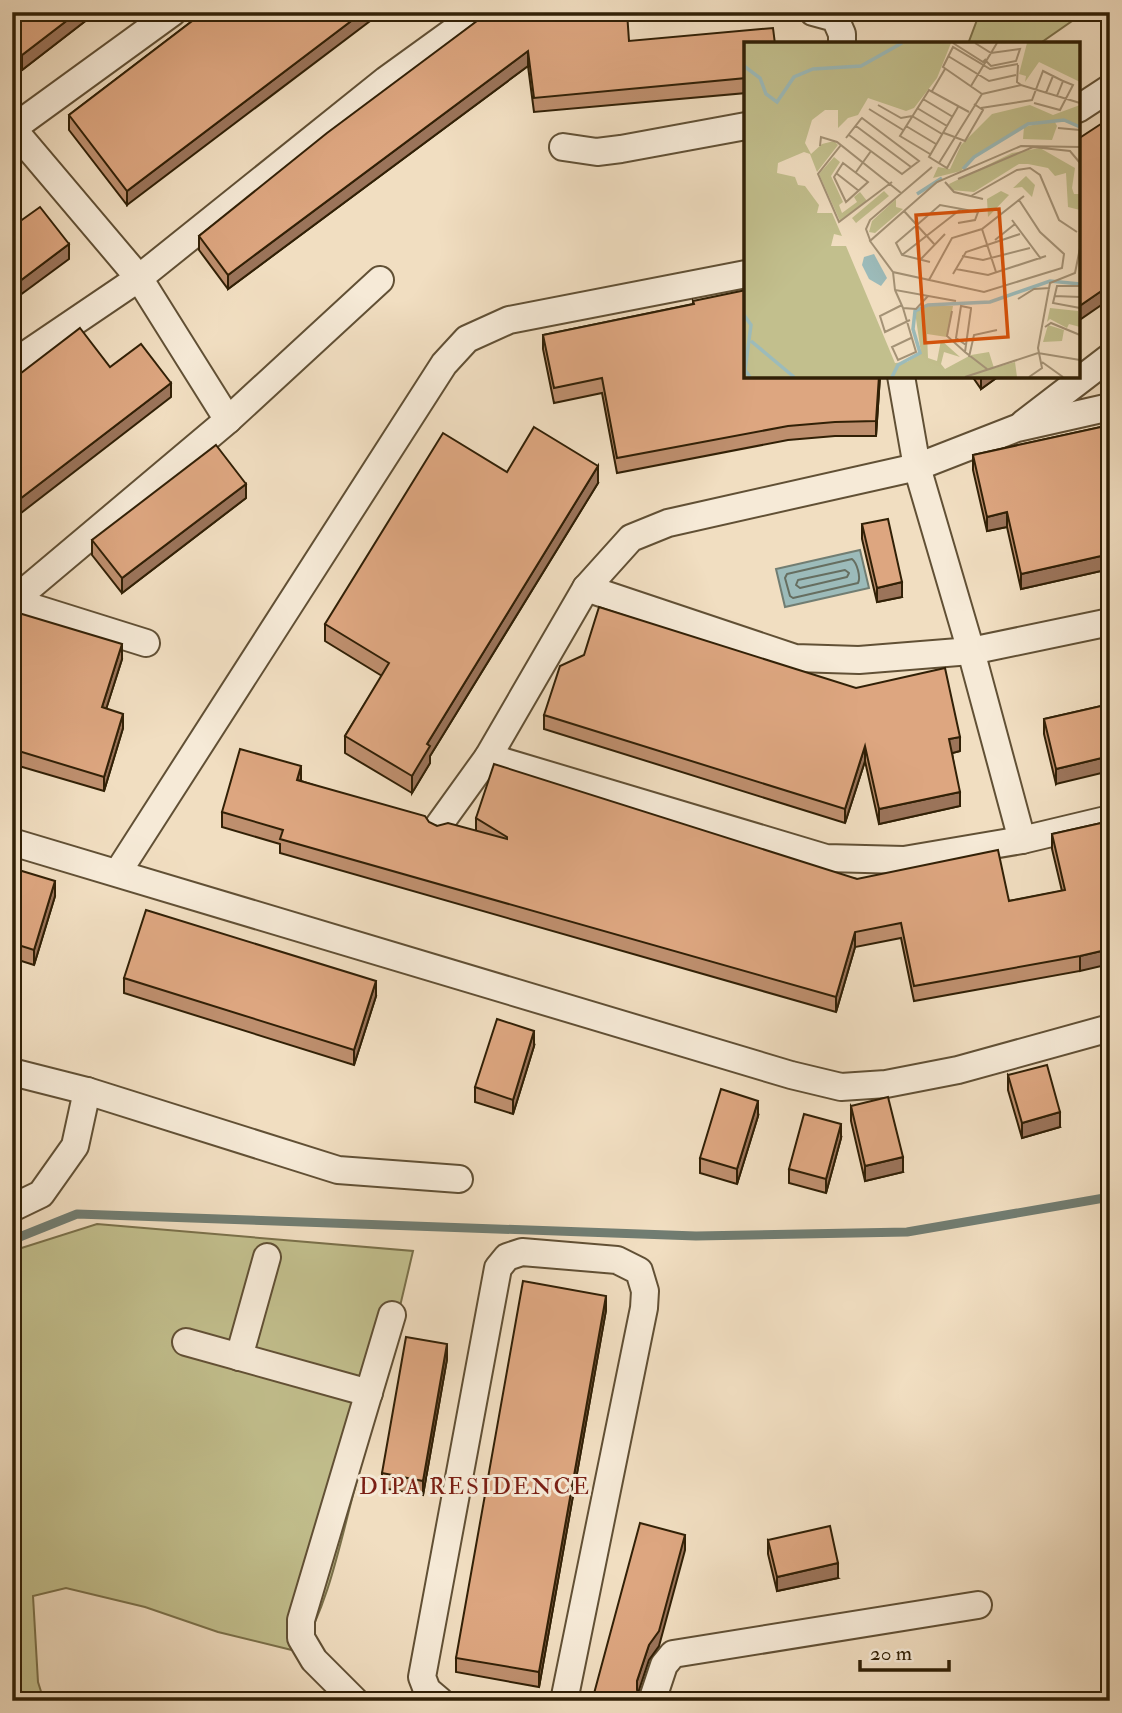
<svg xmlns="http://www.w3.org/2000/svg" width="1122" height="1713" font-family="'IM FELL Double Pica',serif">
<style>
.green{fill:#c2bf8d;stroke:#7a704a;stroke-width:2}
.water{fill:#9cbbba;stroke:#717d72;stroke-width:2}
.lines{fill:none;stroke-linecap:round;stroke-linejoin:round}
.shore{stroke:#666e60;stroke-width:2}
.stream{stroke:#717d72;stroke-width:9}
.minor-casing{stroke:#615035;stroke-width:30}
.minor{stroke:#f6ead7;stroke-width:26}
.wall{fill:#be8f6e;stroke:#312006;stroke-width:2}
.shaded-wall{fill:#9b745a;stroke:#312006;stroke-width:2}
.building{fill:#dda680;stroke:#312006;stroke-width:2}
.labels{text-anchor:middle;stroke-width:6;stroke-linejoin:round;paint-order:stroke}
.neighbourhood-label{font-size:23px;letter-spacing:2px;fill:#7a1f14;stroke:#f6ead7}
.inset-river{fill:none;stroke:#9cbbba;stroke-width:3.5}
.inset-road{fill:none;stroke:#a49276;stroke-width:2}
.view{fill:#d6530b;fill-opacity:0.15;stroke:#d6530b;stroke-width:3.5}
.inset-edge{fill:none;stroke:#312006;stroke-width:3.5}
</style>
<rect width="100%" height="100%" fill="#f1dec1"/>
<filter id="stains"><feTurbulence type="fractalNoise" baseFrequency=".00286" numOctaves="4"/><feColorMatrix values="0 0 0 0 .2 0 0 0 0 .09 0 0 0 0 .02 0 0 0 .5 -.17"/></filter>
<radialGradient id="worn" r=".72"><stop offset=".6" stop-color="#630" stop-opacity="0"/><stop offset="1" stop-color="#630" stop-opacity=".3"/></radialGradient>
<g class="green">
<polygon points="980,12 1085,12 1039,44 968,44"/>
<path d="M97,1224l316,27c-19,81 -38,163 -60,244 -14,53 -25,109 -53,157l-82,-20 -73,-25 -79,-19 -33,8 5,86 6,19h-32v-450z"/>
</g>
<polygon class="water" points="860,550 869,588 785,607 776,569"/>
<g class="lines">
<g class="shore">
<path d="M852,559c5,4 9,18 6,24l-65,15 -3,-2 -5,-18 2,-4z"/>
<polygon points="845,570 849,573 847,577 800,588 796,585 798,580"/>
</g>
<polyline class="stream" points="12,1240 77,1214 696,1236 907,1232 1110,1197"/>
<g class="minor-casing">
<g id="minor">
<polyline points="813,12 835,18 842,34 842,44"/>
<polyline points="1078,109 1110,88"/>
<polyline points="12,128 139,278 228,420"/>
<polyline points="12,129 173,12"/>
<polyline points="563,147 597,152 621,149 746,126"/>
<polyline points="12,364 139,278 386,80 480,12"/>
<polyline points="901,376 917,467 971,651 1022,840"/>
<polyline points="1024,423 1110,357"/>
<polyline points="586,588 795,658 859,660 971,651 1110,622"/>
<polyline points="12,601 146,643"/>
<polyline points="13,601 228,420 380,280"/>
<polyline points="488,757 826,858 904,860 1022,840 1110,819"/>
<polyline points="439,825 488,757 586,588 631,538 668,523 917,467 1017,428 1110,407"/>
<polyline points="12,842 791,1075 841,1087 886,1084 958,1070 1110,1028"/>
<polyline points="118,872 444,364 467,339 509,320 746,274"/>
<polyline points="12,1072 87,1091 338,1170 459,1179"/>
<polyline points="12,1208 41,1194 75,1146 87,1091"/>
<polyline points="186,1342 369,1393"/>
<polyline points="239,1357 267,1257"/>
<polyline points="355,1701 314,1660 301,1638 301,1620 392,1315"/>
<polyline points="440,1701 427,1690 422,1677 498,1268 507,1257 522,1252 617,1260 639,1271 645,1291 644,1308 564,1701"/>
<polyline points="652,1701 664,1665 673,1654 978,1605"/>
</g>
</g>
<use href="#minor" class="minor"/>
</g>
<g class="wall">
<polygon points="12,12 97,12 22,70 12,57"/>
<polygon points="204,12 127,205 69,130 69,115"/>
<polygon points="489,12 629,41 746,44 746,93 534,112 528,66 228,289 199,250 199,236"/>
<polygon points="693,301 746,376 880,376 876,436 835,436 788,440 617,473 602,393 554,403 543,349 543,335 693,304"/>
<polygon points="972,376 999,376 981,389"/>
<polygon points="1110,425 1110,569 1021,589 1007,527 987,531 973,470 973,455"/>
<polygon points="507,472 598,483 430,756 430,763 412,793 345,753 345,736 382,676 325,641 325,624"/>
<polygon points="246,498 122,593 92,555 92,540"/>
<polygon points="862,524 902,597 877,602 862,539"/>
<polygon points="12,611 122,659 106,709 123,728 104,791 12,764"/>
<polygon points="1110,704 1056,784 1044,734 1044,719"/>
<polygon points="544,715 960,751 952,753 960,806 879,824 865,761 845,823 544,729"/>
<polygon points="301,781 437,826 476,831 476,818 857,879 1009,901 1062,891 1052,849 1052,834 1110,821 1080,971 914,1001 901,938 855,947 836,1012 280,853 280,844 222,827 222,812"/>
<polygon points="12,868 55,896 34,965 12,958"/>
<polygon points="124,978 376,996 354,1065 124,993"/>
<polygon points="534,1046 513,1114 475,1102 475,1087"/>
<polygon points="1008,1075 1060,1127 1022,1138 1008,1090"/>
<polygon points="851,1106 903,1172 865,1181 851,1121"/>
<polygon points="758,1116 737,1184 700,1173 700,1158"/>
<polygon points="841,1138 826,1193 789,1183 789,1169"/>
<polygon points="606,1310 539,1687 456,1672 456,1658"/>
<polygon points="447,1359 423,1495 382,1488 382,1473"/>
<polygon points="768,1540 838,1578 777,1591 768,1554"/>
</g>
<g class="shaded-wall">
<polygon points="78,12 97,12 22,70 22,55"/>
<polygon points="363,12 382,12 127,205 127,191"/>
<polygon points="528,51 528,66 228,289 228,275"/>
<polygon points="69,244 69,259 12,301 12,287"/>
<polygon points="1110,285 1110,299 1078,321 1078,307"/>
<polygon points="879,376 880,376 876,436 876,421"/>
<polygon points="981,376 999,376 981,389"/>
<polygon points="171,383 171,397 12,520 12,505"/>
<polygon points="598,466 598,483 430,756 430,763 412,793 412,776 427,744"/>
<polygon points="246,484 246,498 122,593 122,578"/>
<polygon points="1007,512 1007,527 987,531 987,517"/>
<polygon points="1110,554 1110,569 1021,589 1021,574"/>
<polygon points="902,582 902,597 877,602 877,588"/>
<polygon points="122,644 122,659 102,722 102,707"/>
<polygon points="123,714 123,728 104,791 104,777"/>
<polygon points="960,737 960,751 949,754 949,739"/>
<polygon points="865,746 865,761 845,823 845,809"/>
<polygon points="1110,756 1110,771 1056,784 1056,769"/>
<polygon points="301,766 301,781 297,780"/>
<polygon points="960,792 960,806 879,824 879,809"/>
<polygon points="55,881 55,896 34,965 34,950"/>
<polygon points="855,932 855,947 836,1012 836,997"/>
<polygon points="1110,949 1110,964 1080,971 1080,956"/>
<polygon points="376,981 376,996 354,1065 354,1050"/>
<polygon points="534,1031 534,1046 513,1114 513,1100"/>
<polygon points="758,1101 758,1116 737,1184 737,1169"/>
<polygon points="1060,1112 1060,1127 1022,1138 1022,1123"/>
<polygon points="841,1124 841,1138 826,1193 826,1179"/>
<polygon points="903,1157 903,1172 865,1181 865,1166"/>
<polygon points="606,1296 606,1310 539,1687 539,1672"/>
<polygon points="447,1344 447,1359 423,1495 423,1481"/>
<polygon points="685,1535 685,1550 659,1646 649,1660 637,1696 637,1681"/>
<polygon points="838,1563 838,1578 777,1591 777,1577"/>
</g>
<g class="building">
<polygon points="12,12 78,12 22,55 12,42"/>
<polygon points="204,12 363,12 127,191 69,115"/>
<polygon points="489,12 627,12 629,41 773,28 775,44 746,44 746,78 534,98 528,51 228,275 199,236 327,133"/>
<polygon points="1110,118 1110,285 1078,307 1078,139"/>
<polygon points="40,207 69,244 12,287 12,227"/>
<polygon points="746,290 746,376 879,376 876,421 835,422 788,426 617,458 602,378 554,388 543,335 694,304 693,301"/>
<polygon points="80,328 110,367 141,344 171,383 12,505 12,380"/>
<polygon points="1110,425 1110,554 1021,574 1007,512 987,517 973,455"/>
<polygon points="534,427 598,466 427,744 430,746 412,776 345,736 389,663 325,624 443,433 507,472"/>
<polygon points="216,445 246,484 122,578 92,540"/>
<polygon points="888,519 902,582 877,588 862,524"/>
<polygon points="599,607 856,688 945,668 960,737 949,739 960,792 879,809 865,746 845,809 544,715 560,666 584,655"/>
<polygon points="12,611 122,644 102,707 123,714 104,777 12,749"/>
<polygon points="1110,704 1110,756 1056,769 1044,719"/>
<polygon points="240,749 301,766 297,780 425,816 429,822 437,826 448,823 507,839 507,837 476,818 494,764 857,879 998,850 1009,901 1065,890 1052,834 1110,821 1110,949 1080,956 914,986 901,923 855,932 836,997 280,839 283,830 222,812"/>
<polygon points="12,868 55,881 34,950 12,943"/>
<polygon points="146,910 376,981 354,1050 124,978"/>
<polygon points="497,1019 534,1031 513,1100 475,1087"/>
<polygon points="1047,1065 1060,1112 1022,1123 1008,1075"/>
<polygon points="721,1089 758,1101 737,1169 700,1158"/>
<polygon points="888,1097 903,1157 865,1166 851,1106"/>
<polygon points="804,1114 841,1124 826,1179 789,1169"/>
<polygon points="523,1281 606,1296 539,1672 456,1658"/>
<polygon points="406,1337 447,1344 423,1481 382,1473"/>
<polygon points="640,1523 685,1535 659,1631 649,1645 637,1681 637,1690 642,1698 641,1701 592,1701"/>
<polygon points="830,1526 838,1563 777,1577 768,1540"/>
</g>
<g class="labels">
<g class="neighbourhood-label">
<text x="475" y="1494">DIPA RESIDENCE</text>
</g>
</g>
<g transform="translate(744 42)">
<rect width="336" height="336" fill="#f1dec1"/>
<path d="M0,1h207l-14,35 -23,30 -8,3 -38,-13 -10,17 -10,3 -10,10v-18h-13l-13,10 -7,23 6,11 11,-10 12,-3 4,4 -21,27 -7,-18 -6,-2 -26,11 -1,10 18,4 3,8 7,1 14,19 -2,8h15l10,23 -8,-2 -3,12h15l49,117 12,-1 14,-9 -6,-41 14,-6h24l-6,31 -20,-3 1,24 9,3 4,-21 19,17 -16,-5 -3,12 4,5 26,-14 18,-3 5,16 21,-6 2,15h-273zM283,1h53v39l-41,-20 -14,20 1,-6 -7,-2zM286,63l23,10 27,-10v22l-16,-8 -36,4 -54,34 -13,14 -28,7 5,-11 12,2 11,-24 31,-31zM310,78l3,6 -5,14 -29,-1 1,-12zM296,106l35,20 -3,20 2,6h6v16l-12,-3 -2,-34 -11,3 -7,-8 -20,-4h-9l-45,28 -23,-2 -2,-6 63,-31zM90,115l6,5 -9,14 12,26 -4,3 3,8 15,-11 -3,-5 6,-5 7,9 -27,20 -21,-47zM282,134l9,9 -3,12 -10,-10 -9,1zM140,149l5,5 -33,27 -4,-5zM257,149l8,4 -21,22 -1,-18zM152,157v8l7,2 -28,24 -6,-1 3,-11zM306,266l28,3 2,16 -11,-3 -2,4 -17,-9 -3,3zM304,283l16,5 -2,11 -19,1z" fill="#c2bf8d"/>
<path d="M130,212l13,24 -6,8 -12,-7 -7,-14 2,-8z" fill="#9cbbba"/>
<path class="inset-river" d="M0,24l16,12 6,16 11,8 17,-25 19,-8 48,-3 41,-23M219,127l11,-12 54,-33 36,-4 16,7M173,152l25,-16M0,273l7,10 -6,45 5,7M7,299l43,36M148,335l6,-12 22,-12 -7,-24 2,-18 13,-6 62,-3 60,-21 30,3"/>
<path class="inset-road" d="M209,1l30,19 3,-3M231,1l16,10 29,-4 -4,12 -25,5 -5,-5M204,14l41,25 27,-6M274,23l-1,17 4,3M309,34l10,5 -6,15M227,44l26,-43M188,49l13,-22M238,52l-39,-27 10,-20 37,22 28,-5M238,52l39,-9 59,18M179,57l30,18M290,61l26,7 13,-25 -10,-4M134,63l23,13 11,-2 30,18M214,65l-29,50 18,11 14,-26M173,66l30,18M237,66l51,-8 11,-29 10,5 -7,17M125,67l34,21M112,84l55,41M162,84l30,18M314,86l22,2M200,91l21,8 18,-31 -9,-6M102,96l15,-19 1,-1 57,43 -17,13 -53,-39M97,103l-23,29 21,48 53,-40M76,104l1,-9 16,5 64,51M186,112l-30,-18 29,-46 40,22M99,121l25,19 -22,20 -12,-25zM195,121l43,-69M112,130l15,-21M92,131l23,18M214,137l75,-32 37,4 10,12M201,140l9,10 29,7M227,154l46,-26 13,-2 10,7 19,45 18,12M275,158l21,32 24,22 -2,14 -78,24 -91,-20 -23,-31 67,-59 84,-36 59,1M160,169l31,34M268,178l29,39M238,187l14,43M126,198l-4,-11 4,-9 62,-53M251,198l20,-16M158,213l59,-46M218,214l21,4 47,-12M176,218l25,-26M186,220l-28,-7 -6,-12 44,-38 38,7 -3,8 -17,3M212,227l32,6 58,-19M149,230l2,18 61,11M209,232l13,-22 54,-18M185,238l23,-42 30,-9 42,-33M336,244h-23l-4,17 27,5M151,248l8,18 13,1 12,-13M310,254l26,1M274,257l16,-10 16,-1M158,263l-22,11 5,16 25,-12M159,266l13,44 -18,8 -6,-13 19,-9M208,269l-5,25 18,16M301,285l6,-4 29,12M222,303l-10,-7 5,-32 10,2v1l-6,43 22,17M225,315l5,-22 23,-5M298,320l21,15M221,335l73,-24 42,7M285,335l13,-9 -4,-20 12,-65 25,-10 5,-25"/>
<path class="view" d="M255,167l9,128 -83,6 -9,-128z"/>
<rect width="336" height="336" class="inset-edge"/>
</g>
<rect width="1122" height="1713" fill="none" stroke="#f1dec1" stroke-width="42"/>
<rect x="14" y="14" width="1094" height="1685" fill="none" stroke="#312006" stroke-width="3.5"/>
<rect x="21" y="21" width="1080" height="1671" fill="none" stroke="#312006" stroke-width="2"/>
<path d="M860 1660v10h89v-10" fill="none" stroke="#312006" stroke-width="3.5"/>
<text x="870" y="1660" font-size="21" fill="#312006" stroke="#f6ead7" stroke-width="5" paint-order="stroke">20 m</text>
<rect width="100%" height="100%" filter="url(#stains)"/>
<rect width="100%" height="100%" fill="url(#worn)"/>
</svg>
